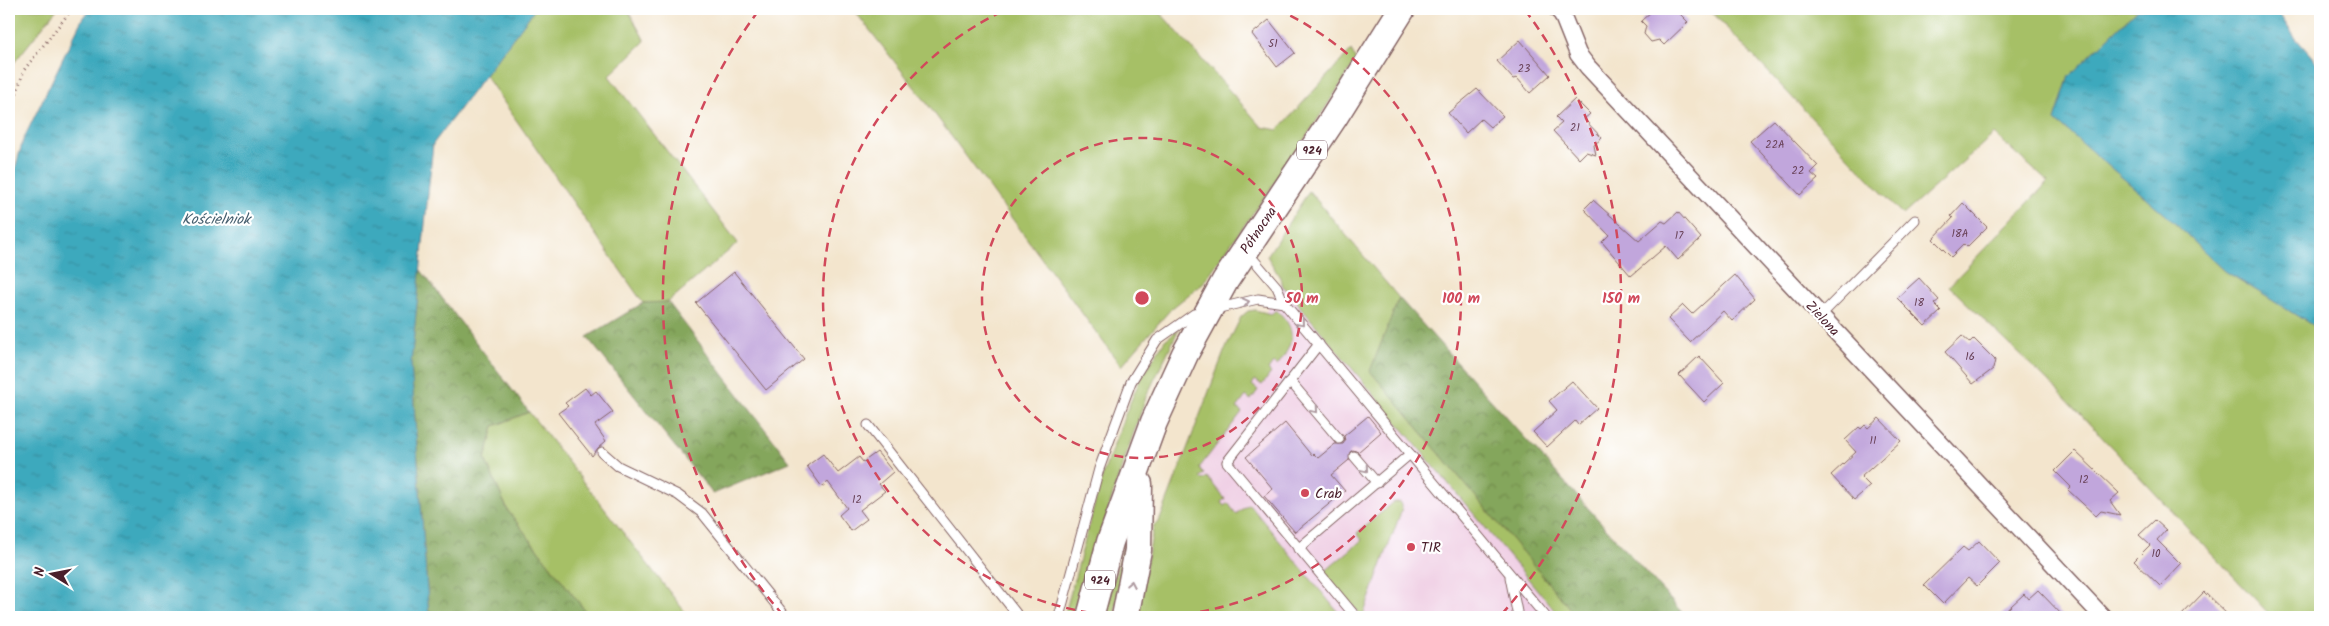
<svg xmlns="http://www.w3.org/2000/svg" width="2329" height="626" font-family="Kalam,sans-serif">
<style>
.built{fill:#f0d0e5}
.green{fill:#a6c066;stroke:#787048}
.forest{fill:url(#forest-crowns);stroke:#676243}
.water{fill:url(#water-ripples);stroke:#446474}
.building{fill:#c1a6dc}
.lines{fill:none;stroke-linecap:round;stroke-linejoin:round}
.service-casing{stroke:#856464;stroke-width:11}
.minor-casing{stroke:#856464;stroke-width:19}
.primary-casing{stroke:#856464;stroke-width:29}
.path{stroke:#856464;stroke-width:3;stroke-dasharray:1 4;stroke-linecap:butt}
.service{stroke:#fff;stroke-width:9}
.minor{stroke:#fff;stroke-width:16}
.primary{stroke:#fff;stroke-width:26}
.oneway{stroke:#ae9aa0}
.ring{fill:none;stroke:#d1495b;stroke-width:2.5;stroke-dasharray:9 6}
.poi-dot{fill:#d1495b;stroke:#fff;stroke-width:2}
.labels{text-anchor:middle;stroke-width:4.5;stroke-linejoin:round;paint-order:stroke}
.number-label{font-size:11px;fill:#684157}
.shield{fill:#fff;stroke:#80626b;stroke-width:1}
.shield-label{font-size:12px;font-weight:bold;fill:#4a1f2b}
.street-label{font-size:14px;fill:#4a1f2b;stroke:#fff}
.poi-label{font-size:14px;fill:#4a1f2b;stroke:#fff;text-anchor:start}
.water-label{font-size:15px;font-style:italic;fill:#445d6d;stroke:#fff}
.centre{fill:#d1495b;stroke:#fff;stroke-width:2.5}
.ring-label{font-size:15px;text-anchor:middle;font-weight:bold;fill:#d1495b;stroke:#fff;stroke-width:4.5;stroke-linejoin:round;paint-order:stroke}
</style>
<defs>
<pattern id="forest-crowns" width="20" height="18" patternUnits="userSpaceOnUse" patternTransform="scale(1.25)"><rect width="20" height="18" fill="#84a65b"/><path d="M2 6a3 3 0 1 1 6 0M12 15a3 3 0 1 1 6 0" fill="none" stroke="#6e874b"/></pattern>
<pattern id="water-ripples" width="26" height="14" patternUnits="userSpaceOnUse" patternTransform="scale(1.25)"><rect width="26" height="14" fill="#3da9bd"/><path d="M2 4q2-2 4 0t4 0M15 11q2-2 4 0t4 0" fill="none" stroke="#35899a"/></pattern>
</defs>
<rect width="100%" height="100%" fill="#fff"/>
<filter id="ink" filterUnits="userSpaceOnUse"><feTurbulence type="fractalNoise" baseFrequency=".02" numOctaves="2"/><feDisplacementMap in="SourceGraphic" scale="10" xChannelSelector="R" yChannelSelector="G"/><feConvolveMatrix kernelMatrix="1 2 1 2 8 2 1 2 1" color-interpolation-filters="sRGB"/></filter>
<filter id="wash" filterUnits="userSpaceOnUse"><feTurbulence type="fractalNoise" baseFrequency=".0096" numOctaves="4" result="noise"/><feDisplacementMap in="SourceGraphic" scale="20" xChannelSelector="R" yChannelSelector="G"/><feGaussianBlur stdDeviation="1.12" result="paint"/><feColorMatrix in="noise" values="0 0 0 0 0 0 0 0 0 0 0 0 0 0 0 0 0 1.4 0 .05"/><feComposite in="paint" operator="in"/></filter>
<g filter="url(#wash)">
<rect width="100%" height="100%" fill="#f3e5cd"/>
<polygon class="built" points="1284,278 1577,617 1245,617 1192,474 1243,355"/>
<g class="green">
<polygon points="9,9 57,9 9,69"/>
<polygon points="535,9 630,9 628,10 645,41 609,76 738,243 668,302 643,303 485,75"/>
<polygon points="863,9 1157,9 1262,127 1278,130 1351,50 1356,61 1291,160 1203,283 1171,309 1121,366 923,98 857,14"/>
<polygon points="1709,9 2138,9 2069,76 2055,120 2166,215 2225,271 2312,325 2320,333 2320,617 2272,617 2063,396 1949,286 2048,182 1994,134 1903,215"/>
<polygon points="1309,191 1399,298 1371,371 1577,617 1560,617 1282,285 1282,281 1267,256"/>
<path d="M1255,310l16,4 5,-4c23,19 17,35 1,56l-4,-3 -5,7 3,3 -9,12 -7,-5 -3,5 6,5 -7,10 -5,-4 -9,12 5,4 -43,56 5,6 -4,3 3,3 4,-3 18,22 -4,3 3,4 4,-3 8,11 13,-10 93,113h-206l18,-92 5,-3 65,-170 17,-35 7,-6z"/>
<polygon points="1179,329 1146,397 1114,490 1078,617 1064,617 1103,474 1126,412 1140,380 1165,340"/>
<polygon points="529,412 689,617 590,617 508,511 485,459 494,426"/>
<polygon points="1394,502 1400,502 1402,509 1364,613 1360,614 1323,573 1362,540 1357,533"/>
<polygon points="1124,544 1128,545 1114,617 1103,617"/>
</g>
<g class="forest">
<polygon points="420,269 529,412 494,426 485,459 508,511 590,617 429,617 411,364"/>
<polygon points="1399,298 1686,617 1577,617 1370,371"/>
<polygon points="668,302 790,462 713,494 587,337 643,303"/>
</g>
<g class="water">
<polygon points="93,9 535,9 433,144 411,364 429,617 9,617 9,191 23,140 83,17"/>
<polygon points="2138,9 2276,9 2294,36 2320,66 2320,333 2312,325 2225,271 2166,215 2055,120 2069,76"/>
</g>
<g id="blocks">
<g class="building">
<polygon points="1654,9 1675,9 1688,22 1664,45 1659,40 1651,42 1644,34 1646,26 1641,21"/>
<polygon points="1269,20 1295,53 1277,67 1252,34"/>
<polygon points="1520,40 1550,75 1530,93 1517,78 1513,79 1497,61"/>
<polygon points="1477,89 1503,116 1490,127 1481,119 1466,133 1448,113"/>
<polygon points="1575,99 1590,114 1584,119 1602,138 1594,145 1596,155 1586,152 1579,159 1553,131 1562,123 1556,117"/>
<polygon points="1774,120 1818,166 1811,173 1818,179 1800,195 1750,141"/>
<polygon points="1593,200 1639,241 1662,221 1666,223 1678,212 1701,238 1678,260 1666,246 1631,276 1602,242 1609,235 1584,209"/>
<polygon points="1963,203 1987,227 1967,247 1964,244 1951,257 1933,239 1953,218 1951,216"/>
<polygon points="734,272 804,359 766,390 696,303"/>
<polygon points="1735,275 1755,299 1732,321 1723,311 1690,342 1668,319 1683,305 1692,314"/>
<polygon points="1919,278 1939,300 1934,304 1941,311 1925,326 1897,298"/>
<polygon points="1962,336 1970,343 1974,339 1995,360 1993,369 1973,384 1945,352"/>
<polygon points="1699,356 1724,383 1704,402 1679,375"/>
<polygon points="1572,381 1597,408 1578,425 1575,421 1547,447 1533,432 1557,410 1549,401"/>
<polygon points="585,388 591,395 596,391 613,412 595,425 606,441 598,448 592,456 558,413 568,406 565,403"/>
<polygon points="1368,416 1381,432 1358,452 1353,450 1350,452 1349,460 1331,475 1345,491 1295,532 1264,496 1273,489 1246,457 1285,423 1312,456 1314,454 1318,458 1335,444 1343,444 1345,441 1344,436"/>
<polygon points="1879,418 1901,441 1861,477 1870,486 1854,500 1831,475 1856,452 1845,440 1859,427 1861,429 1865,425 1868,428"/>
<polygon points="2075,451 2119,493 2110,501 2120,515 2101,511 2096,516 2068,490 2071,487 2055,471"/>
<polygon points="877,452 893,472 879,484 885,491 860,510 867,519 851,531 839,515 847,508 828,482 822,487 807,466 823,454 838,473 859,457 863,462"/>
<polygon points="2155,520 2166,530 2157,540 2181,564 2160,586 2134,561 2150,545 2139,535"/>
<polygon points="1979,541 2000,563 1977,586 1968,578 1943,604 1924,585 1963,547 1968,551"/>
<polygon points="2038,590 2064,617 1999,617 2024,594 2028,599"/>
<polygon points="2204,592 2230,617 2180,617"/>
</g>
</g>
</g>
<g filter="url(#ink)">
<use href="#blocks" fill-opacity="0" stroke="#856464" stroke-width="1"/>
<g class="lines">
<g class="service-casing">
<g id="service">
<polyline points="1247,252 1277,287 1284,303 1546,617"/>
<polyline points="1215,309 1258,299 1284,303"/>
<polyline points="1821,315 1915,220"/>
<polyline points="1319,344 1227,462 1356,617"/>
<polyline points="1290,381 1339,439"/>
<polyline points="868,425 1019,617"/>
<polyline points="602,452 618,466 678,495 702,513 786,617"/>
<polyline points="1354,456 1377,483"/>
<polyline points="1298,549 1410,454"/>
<polyline points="1510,577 1518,617"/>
<polyline points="1059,617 1099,469 1131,382 1157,340 1194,314 1200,313"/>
</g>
</g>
<g class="minor-casing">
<polyline id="minor" points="1557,9 1562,14 1578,54 1588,67 2103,617"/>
</g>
<g class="primary-casing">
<g id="primary">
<polyline points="1090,617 1110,542 1154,422 1185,354 1225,281 1333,119 1402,9"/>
<polyline points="1125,617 1138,550 1139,484"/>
</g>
</g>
<polyline class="path" points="9,117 24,70 72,9"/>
<use href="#service" class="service"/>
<use href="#minor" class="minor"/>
<use href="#primary" class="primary"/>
</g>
<defs><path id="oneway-chevron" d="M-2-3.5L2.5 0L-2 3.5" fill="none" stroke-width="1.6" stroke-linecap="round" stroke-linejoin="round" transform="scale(1.25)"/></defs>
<g class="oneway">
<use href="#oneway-chevron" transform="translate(1246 302) rotate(-13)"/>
<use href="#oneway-chevron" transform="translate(1301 323) rotate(50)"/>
<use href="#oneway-chevron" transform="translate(1315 410) rotate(50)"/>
<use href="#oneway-chevron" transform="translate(1365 469) rotate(50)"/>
<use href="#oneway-chevron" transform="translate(1131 584) rotate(-79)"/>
</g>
</g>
<g class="ring">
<circle cx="1142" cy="298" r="160"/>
<path d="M1277 9A319 319 0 1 1 1007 9"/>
<path d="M783 615A479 479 0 0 1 759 10M1525 10A479 479 0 0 1 1501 615"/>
</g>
<g class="poi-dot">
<circle cx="1305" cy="493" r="5"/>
<circle cx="1411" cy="547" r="5"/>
</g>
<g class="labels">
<g class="number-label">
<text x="1273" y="47">51</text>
<text x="1524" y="72">23</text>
<text x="1575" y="131">21</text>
<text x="1775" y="148">22A</text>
<text x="1798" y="174">22</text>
<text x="1960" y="237">18A</text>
<text x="1679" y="239">17</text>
<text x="1919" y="306">18</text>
<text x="1970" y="360">16</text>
<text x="1873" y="444">11</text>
<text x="2084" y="483">12</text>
<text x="857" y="503">12</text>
<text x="2156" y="557">10</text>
</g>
<g class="shield">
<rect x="1297" y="140.5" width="30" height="19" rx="4"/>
<rect x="1085" y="570.5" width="30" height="19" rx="4"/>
</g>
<g class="shield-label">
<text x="1312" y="154">924</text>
<text x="1100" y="584">924</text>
</g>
<g class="street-label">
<text transform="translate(1258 230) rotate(-56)" y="5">Północna</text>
<text transform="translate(1823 318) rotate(47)" y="5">Zielona</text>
</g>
<g class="poi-label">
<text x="1315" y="498">Crab</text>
<text x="1421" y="552">TIR</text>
</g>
<g class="water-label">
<text x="216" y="224">Kościelniok</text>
</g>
</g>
<circle cx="1142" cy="298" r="8" class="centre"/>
<g class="ring-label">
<text x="1302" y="303">50 m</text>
<text x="1461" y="303">100 m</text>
<text x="1621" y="303">150 m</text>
</g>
<rect width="2329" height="626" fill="none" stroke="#fff" stroke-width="30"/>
<g transform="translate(52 574) rotate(280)" stroke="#ffffff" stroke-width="4" paint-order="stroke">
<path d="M0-4L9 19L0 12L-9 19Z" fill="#4a1f2b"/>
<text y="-8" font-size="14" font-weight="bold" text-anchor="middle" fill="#4a1f2b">N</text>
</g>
</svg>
